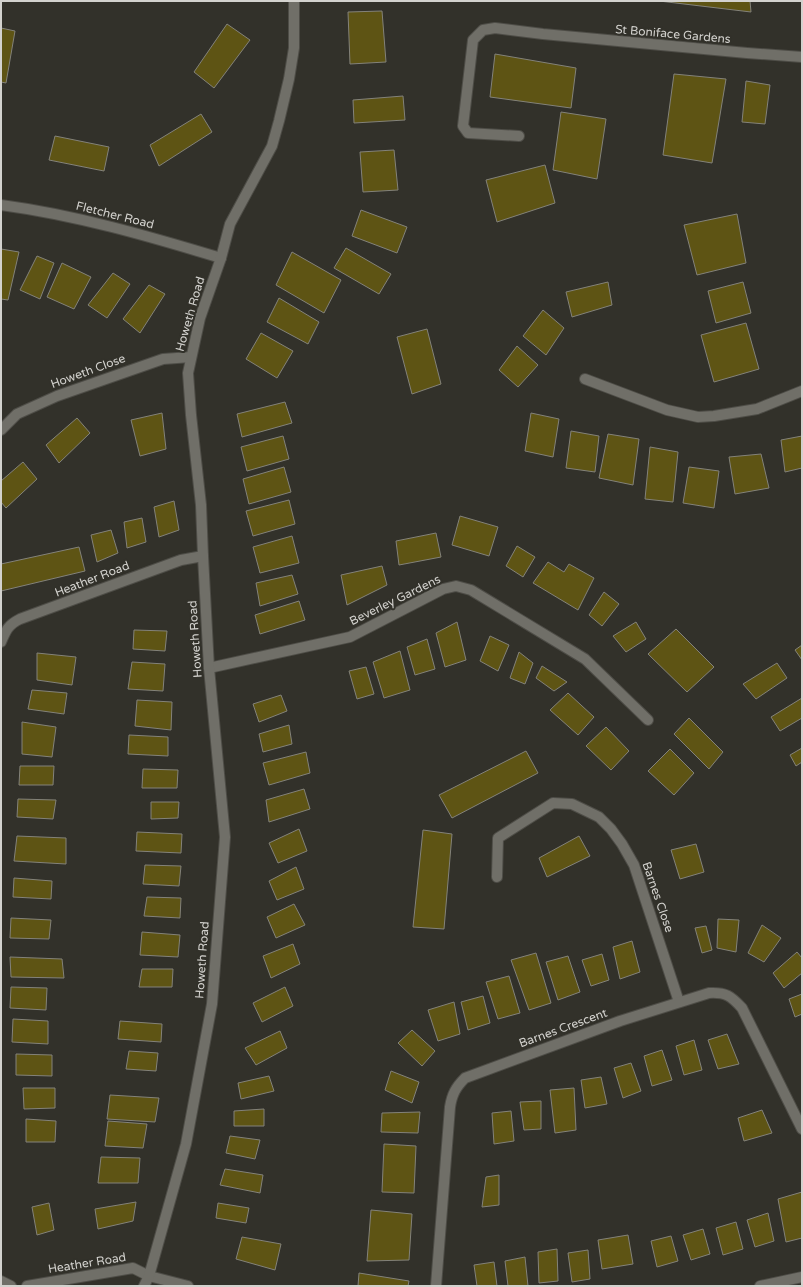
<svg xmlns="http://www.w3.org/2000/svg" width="803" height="1287" font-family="'Varela Round',sans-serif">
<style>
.building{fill:#5e5414;stroke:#83827a}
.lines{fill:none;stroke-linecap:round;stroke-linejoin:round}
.minor-casing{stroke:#4e4d47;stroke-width:12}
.minor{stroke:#706f68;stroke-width:10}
.labels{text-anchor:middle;stroke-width:4;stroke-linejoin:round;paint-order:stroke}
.street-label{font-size:12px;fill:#d3d2ce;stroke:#32312a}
</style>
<rect width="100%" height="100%" fill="#32312a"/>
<g class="building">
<polygon points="659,1 750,1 751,12"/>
<polygon points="382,11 386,62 350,64 348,12"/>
<polygon points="227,24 250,40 214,88 194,72"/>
<polygon points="1,28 15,31 6,83 1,82"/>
<polygon points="495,54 576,68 571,108 490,97"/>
<polygon points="674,74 726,79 712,163 663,155"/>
<polygon points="746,81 770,85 765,124 742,122"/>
<polygon points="403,96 405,120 354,123 353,100"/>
<polygon points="561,112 606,119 597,179 553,170"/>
<polygon points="201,114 212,132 159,166 150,145"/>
<polygon points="55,136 109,147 104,171 49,160"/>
<polygon points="394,150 398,190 363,192 360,152"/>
<polygon points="545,165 555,203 497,222 486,180"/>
<polygon points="361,210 407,227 397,253 352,236"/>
<polygon points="737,214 746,263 697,275 684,225"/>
<polygon points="346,248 391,274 379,294 334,268"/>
<polygon points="1,249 19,252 8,300 1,299"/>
<polygon points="292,252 341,280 324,313 276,285"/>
<polygon points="37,256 54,263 40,299 20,290"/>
<polygon points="62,263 91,277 74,309 47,297"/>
<polygon points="113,273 130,284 107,318 88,305"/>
<polygon points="608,282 612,305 572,317 566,292"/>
<polygon points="743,282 751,313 716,323 708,291"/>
<polygon points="149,285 165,294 140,333 123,319"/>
<polygon points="279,298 319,322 308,344 267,322"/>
<polygon points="543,310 564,328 546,355 523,336"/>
<polygon points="746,323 759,369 714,382 701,335"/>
<polygon points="427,329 441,384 412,394 397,337"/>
<polygon points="261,333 293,351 277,378 246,359"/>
<polygon points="517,346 538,365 518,387 499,370"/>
<polygon points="285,402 292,423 242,437 237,414"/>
<polygon points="162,413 166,449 140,456 131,420"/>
<polygon points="531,413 559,419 553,457 525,451"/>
<polygon points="77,418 90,433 59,463 46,445"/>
<polygon points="571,431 599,436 595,472 566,468"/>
<polygon points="608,434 639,439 633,485 599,478"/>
<polygon points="283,436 289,459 247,471 241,447"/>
<polygon points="802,436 802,468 785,472 781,440"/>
<polygon points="650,447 678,452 673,502 645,499"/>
<polygon points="761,454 769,488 735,494 729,457"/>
<polygon points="23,462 37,479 6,508 1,502 1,481"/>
<polygon points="284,467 291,492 249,504 243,479"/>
<polygon points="689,467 719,471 714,508 683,503"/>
<polygon points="289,500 295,524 253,536 246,511"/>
<polygon points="174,501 179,530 159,537 154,507"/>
<polygon points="460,516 498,527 489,556 452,545"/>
<polygon points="142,518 146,542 127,548 124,522"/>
<polygon points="111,530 118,553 97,562 91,535"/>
<polygon points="436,533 441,557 399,565 396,541"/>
<polygon points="292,536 299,563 260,573 253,547"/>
<polygon points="517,546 535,557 523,577 506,566"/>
<polygon points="79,547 85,571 1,591 1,564"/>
<polygon points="548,562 564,572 569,564 594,578 578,610 533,583"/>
<polygon points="382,566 387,585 347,605 341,575"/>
<polygon points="292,575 298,594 260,606 256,583"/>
<polygon points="604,592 619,604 602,626 589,615"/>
<polygon points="299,601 305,620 260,634 255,615"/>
<polygon points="457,622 466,660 445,667 436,633"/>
<polygon points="636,622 646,639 626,652 613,636"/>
<polygon points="676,629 714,667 687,692 648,654"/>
<polygon points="134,630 167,631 165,651 133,649"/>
<polygon points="490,636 509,645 498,671 480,661"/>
<polygon points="427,639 435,669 415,675 407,647"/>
<polygon points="802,645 802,660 795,650"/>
<polygon points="400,651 410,690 384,698 373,662"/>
<polygon points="519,652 533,663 525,684 510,678"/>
<polygon points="37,653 76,657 72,685 37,680"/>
<polygon points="132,662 165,664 163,691 128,689"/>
<polygon points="777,663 787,678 756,699 743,684"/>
<polygon points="542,666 567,682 554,691 536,678"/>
<polygon points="366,667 374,694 357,699 349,671"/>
<polygon points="32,690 67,693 64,714 28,709"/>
<polygon points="568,693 594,717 578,735 550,710"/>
<polygon points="281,695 287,711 259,722 253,704"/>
<polygon points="802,698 802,718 780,731 771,717"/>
<polygon points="137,700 172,702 171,730 135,726"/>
<polygon points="689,718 723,752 709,769 674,734"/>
<polygon points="22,722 56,727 52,757 22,754"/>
<polygon points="289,725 292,744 263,752 259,734"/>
<polygon points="606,727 629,751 611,770 586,746"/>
<polygon points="129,735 168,737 168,756 128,754"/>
<polygon points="802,748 802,762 796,766 790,755"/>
<polygon points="670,749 694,773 674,795 648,771"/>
<polygon points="526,751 538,773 452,818 439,795"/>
<polygon points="306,752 310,773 269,785 263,763"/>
<polygon points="20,766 54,766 53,785 19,785"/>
<polygon points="143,769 178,770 177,788 142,788"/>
<polygon points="304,789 310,809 269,822 266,800"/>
<polygon points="18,799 56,800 53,819 17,817"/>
<polygon points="151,802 179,802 178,818 151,819"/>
<polygon points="299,829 307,851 278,863 269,843"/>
<polygon points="423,830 452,834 444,929 413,927"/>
<polygon points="137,832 182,834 181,853 136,851"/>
<polygon points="17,836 66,838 66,864 14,861"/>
<polygon points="579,836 590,856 547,877 539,858"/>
<polygon points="696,844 704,872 680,879 671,850"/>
<polygon points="145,865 181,866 179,886 143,884"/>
<polygon points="296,867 304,889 277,900 269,881"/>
<polygon points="14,878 52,881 51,899 13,897"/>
<polygon points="147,897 181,898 180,918 144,916"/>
<polygon points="294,904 305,925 276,938 267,917"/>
<polygon points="11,918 51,920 49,939 10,938"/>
<polygon points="718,919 739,920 736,952 717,948"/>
<polygon points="762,925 781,938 764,962 748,953"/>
<polygon points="706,926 712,950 702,953 695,928"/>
<polygon points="142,932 180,935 178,957 140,955"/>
<polygon points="632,941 640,972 620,979 613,947"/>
<polygon points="293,944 300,964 271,978 263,956"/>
<polygon points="797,952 802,958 802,973 784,988 773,973"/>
<polygon points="536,953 551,1003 529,1010 511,960"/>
<polygon points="602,954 609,980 591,986 582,960"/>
<polygon points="568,956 580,992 558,1000 546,962"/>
<polygon points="10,957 62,959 64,978 11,977"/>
<polygon points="142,969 173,969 172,987 139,987"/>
<polygon points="509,976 520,1013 498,1019 486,982"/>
<polygon points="11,987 47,988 46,1010 10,1008"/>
<polygon points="285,987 293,1006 262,1022 253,1003"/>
<polygon points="802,994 802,1014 795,1017 789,999"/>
<polygon points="483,996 490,1023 468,1030 461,1002"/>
<polygon points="454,1002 460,1034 438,1041 428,1010"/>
<polygon points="13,1019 48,1021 48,1044 12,1042"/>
<polygon points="120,1021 162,1024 161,1042 118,1039"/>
<polygon points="412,1030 435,1051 422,1066 398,1043"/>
<polygon points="280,1031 287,1048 256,1065 245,1048"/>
<polygon points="727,1034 739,1064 718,1069 708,1040"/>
<polygon points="694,1040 702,1070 684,1075 676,1046"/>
<polygon points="662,1050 672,1080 652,1086 644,1056"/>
<polygon points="129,1051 158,1053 156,1071 126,1069"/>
<polygon points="16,1054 52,1055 52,1076 16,1075"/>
<polygon points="631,1063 641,1091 623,1098 614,1068"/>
<polygon points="391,1071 419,1082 412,1103 385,1090"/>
<polygon points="269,1076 274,1091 241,1099 238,1083"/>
<polygon points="601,1077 607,1104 585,1108 581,1080"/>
<polygon points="23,1088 55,1088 55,1108 24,1109"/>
<polygon points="574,1088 576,1130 555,1133 550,1090"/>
<polygon points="110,1095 159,1098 155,1122 107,1119"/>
<polygon points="541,1101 541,1129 524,1130 520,1102"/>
<polygon points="264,1109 264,1126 234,1126 234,1111"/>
<polygon points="762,1110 772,1133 744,1141 738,1118"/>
<polygon points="511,1111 514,1141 494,1144 492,1113"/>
<polygon points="420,1112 418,1133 381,1132 382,1113"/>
<polygon points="26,1119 56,1121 55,1142 26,1142"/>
<polygon points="108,1121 147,1124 143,1148 105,1146"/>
<polygon points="230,1136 260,1140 255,1159 226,1153"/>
<polygon points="384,1144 416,1146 414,1193 382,1192"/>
<polygon points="101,1157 140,1158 138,1183 98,1183"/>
<polygon points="225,1169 263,1175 260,1193 220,1185"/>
<polygon points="499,1175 499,1205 482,1207 486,1177"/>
<polygon points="802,1192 802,1238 786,1242 778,1199"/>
<polygon points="136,1202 133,1221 98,1229 95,1209"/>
<polygon points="49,1203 54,1230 37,1235 32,1207"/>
<polygon points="218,1203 249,1208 246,1223 216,1218"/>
<polygon points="371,1210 412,1214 409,1260 367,1261"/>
<polygon points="768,1213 774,1241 755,1247 747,1220"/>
<polygon points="736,1222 743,1249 723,1255 716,1228"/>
<polygon points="703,1229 710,1254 691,1260 683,1235"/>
<polygon points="628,1235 633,1264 602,1269 598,1240"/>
<polygon points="671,1236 678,1261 657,1267 651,1241"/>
<polygon points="242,1237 281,1244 275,1270 236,1259"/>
<polygon points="557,1249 558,1281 539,1283 538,1252"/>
<polygon points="588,1250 590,1279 572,1282 568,1253"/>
<polygon points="525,1257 528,1286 508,1286 505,1261"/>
<polygon points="494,1262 497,1286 477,1286 474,1265"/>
<polygon points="359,1273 409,1281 408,1286 358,1286"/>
</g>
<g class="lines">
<g class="minor-casing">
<g id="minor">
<polyline points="519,136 468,133 463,126 473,40 483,30 495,28 543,34 747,53 802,57"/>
<path d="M1,205c75,10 147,31 220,53"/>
<polyline points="585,379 667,410 698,417 714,416 757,409 802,391"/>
<polyline points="1,430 17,414 57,396 163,359 191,357"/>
<path d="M1,642c5,-12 7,-17 19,-23l161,-59 22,-4"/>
<polyline points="209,668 350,637 443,589 456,586 471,590 585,659 648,720"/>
<polyline points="497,877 498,838 553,803 572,804 599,817 611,829 622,844 634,865 679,1002"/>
<polyline points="1,1281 11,1286"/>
<polyline points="27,1286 133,1268 149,1276 188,1286"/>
<polyline points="144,1286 149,1276 186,1144 212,1004 225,837 209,668 203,556 201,505 191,415 188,373 200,318 221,258 230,224 272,146 279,121 289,79 294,48 294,1"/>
<path d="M436,1286l14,-179c2,-13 6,-20 15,-29l155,-57 89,-28c17,-1 22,3 33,15l60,121"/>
<polyline points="760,1286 802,1277"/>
</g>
</g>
<use href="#minor" class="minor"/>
</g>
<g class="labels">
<g class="street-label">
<text transform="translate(673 34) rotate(5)" y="4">St Boniface Gardens</text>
<text transform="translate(115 215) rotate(14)" y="4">Fletcher Road</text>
<text transform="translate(190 314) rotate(-74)" y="4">Howeth Road</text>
<text transform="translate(88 371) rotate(-20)" y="4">Howeth Close</text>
<text transform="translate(92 579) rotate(-21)" y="4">Heather Road</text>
<text transform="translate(395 600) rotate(-26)" y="4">Beverley Gardens</text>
<text transform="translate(195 639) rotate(-94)" y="4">Howeth Road</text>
<text transform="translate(658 897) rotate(71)" y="4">Barnes Close</text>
<text transform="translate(202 960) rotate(-86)" y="4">Howeth Road</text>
<text transform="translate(563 1028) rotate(-20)" y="4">Barnes Crescent</text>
<text transform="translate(87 1263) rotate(-9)" y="4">Heather Road</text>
</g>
</g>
<rect width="803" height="1287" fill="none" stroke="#d3d2ce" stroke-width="4"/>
</svg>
